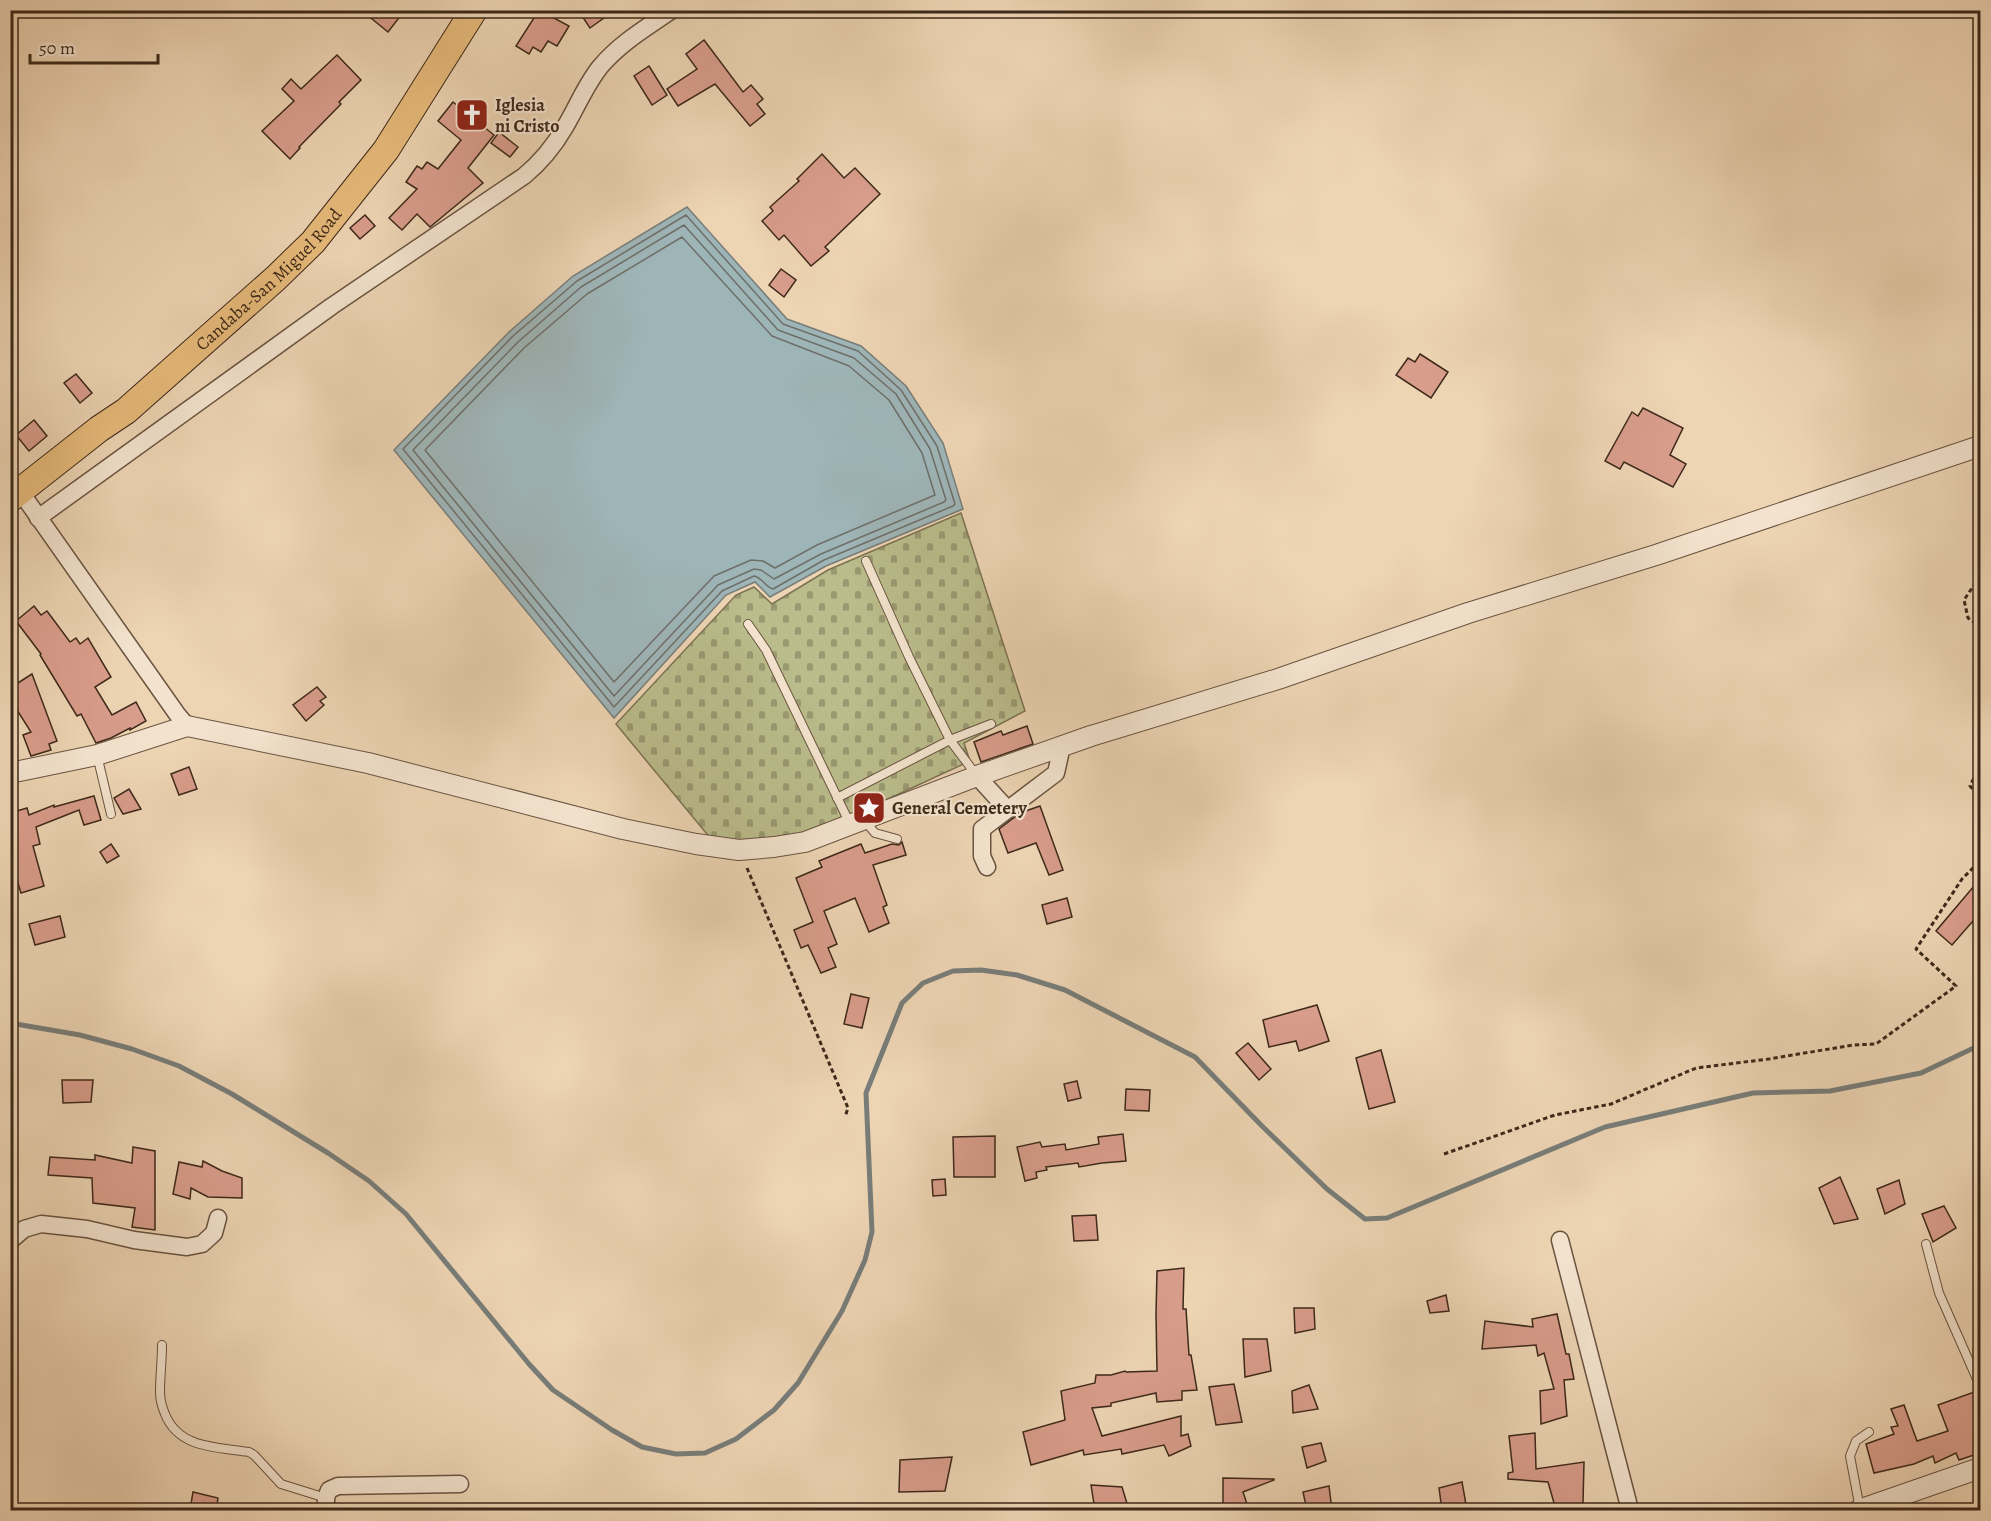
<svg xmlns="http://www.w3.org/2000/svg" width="1991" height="1521" font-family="Alegreya,serif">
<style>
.cemetery{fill:url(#cemetery-stones);stroke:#7c7252;stroke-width:1.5}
.water{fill:#9eb5b8;stroke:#787d79;stroke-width:1.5}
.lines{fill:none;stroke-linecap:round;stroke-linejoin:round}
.shore{stroke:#6e6f69;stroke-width:1.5}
.stream{stroke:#787d79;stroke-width:5}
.building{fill:#d99d8b;stroke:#3e291a;stroke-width:1.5}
.service-casing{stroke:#6a5440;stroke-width:10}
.minor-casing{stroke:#6a5440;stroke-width:19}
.tertiary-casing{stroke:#6a5440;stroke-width:22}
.primary-casing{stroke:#3e291a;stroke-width:28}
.path{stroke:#3e291a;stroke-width:3;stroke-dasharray:4.5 3;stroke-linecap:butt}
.service{stroke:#f3e3ce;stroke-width:8}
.minor{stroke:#f3e3ce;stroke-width:16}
.tertiary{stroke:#f3e3ce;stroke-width:20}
.primary{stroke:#e6ba7a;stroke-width:26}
.labels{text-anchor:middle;stroke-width:4.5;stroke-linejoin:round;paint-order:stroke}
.poi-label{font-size:18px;font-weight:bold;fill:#3e291a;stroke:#f3e3ce;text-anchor:start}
.street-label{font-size:18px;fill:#3e291a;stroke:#f3e3ce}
</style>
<defs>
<pattern id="cemetery-stones" width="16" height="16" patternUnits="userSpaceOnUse" patternTransform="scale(1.5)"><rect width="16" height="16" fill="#babc8b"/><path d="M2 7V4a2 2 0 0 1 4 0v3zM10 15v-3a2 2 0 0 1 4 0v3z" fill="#999971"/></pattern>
</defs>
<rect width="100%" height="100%" fill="#edd4b3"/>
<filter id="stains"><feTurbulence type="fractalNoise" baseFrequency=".00333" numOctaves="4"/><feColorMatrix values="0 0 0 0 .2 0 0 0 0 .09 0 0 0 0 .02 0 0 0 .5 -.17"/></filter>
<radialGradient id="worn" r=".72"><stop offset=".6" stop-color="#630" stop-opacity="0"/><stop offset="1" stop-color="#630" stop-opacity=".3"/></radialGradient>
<polygon class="cemetery" points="961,513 1025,711 964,743 970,761 834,824 794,837 716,845 616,724 736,595 754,587 772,604 828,570"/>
<polygon class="water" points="687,207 787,319 861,346 906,386 943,443 963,509 826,566 770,597 755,582 726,595 614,718 394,450 509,332 573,276"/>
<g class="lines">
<g class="shore">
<path d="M686,215l97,109 75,27 43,39 36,56 18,58 -2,2 -129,54 -51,29c-8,-2 -10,-11 -19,-13l-32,15 -108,116 -211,-258 110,-113 64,-55z"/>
<polygon points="684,225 778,330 854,358 896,394 930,449 946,500 944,502 821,554 774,579 761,570 754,569 718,585 614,696 413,450 518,342 581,287"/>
<polygon points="682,237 772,336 849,366 889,400 922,453 935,495 817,545 775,568 763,561 751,560 714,576 614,682 425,450 524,348 587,294"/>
</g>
<polyline class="stream" points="10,1023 80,1035 132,1049 179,1066 232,1094 328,1153 369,1181 406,1214 529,1364 553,1390 612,1430 642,1447 676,1454 705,1453 736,1439 774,1410 798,1383 842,1311 865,1260 872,1232 866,1093 902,1003 923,983 953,971 981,970 1017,975 1065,990 1195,1057 1262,1126 1327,1189 1365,1219 1387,1218 1605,1127 1753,1093 1830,1091 1921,1073 1980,1045"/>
</g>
<g class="building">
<polygon points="361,10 405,10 388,32"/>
<polygon points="539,10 569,26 557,46 548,41 541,52 533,47 529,54 516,46"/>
<polygon points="578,10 615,10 590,28"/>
<polygon points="704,40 743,92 751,85 763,99 757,104 765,114 750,126 715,84 678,106 667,89 697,69 686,54"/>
<polygon points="337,55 361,80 339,102 341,104 299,147 300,148 290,159 262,131 294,101 282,89 291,79 301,89"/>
<polygon points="649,66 667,95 652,105 634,76"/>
<polygon points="453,102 494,135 468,168 483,183 430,227 417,214 402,230 389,218 417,189 406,182 417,166 422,169 427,162 438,169 461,140 438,121"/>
<polygon points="499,132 518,147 510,157 491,143"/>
<polygon points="822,154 844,178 855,168 880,194 825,247 829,251 811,266 784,235 779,240 762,221 773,211 770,207 799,181 797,179"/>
<polygon points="365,215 375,226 360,239 350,228"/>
<polygon points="781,269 796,280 784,297 769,285"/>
<polygon points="1420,354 1448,372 1431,398 1396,375 1408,358 1415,362"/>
<polygon points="76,374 92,393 80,403 64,383"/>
<polygon points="1643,408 1683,428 1670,455 1686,464 1673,487 1624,462 1620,469 1605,461 1632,412 1638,416"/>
<polygon points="34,420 47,436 29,451 16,435"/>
<polygon points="34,606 41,615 47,611 70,642 76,638 80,644 88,638 111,677 95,687 112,715 136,702 146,721 130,730 130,728 111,738 96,743 81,714 77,716 40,655 41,654 16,621"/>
<polygon points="32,674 57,741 49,744 51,750 31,756 23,735 31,732 10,699 10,688"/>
<polygon points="317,687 326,697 320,701 324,705 306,721 293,705"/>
<polygon points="1027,726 1033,744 981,762 974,742 1001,731 1003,735"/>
<polygon points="189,767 197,789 179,795 171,774"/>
<polygon points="129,789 141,809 123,814 114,798"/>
<polygon points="94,796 101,820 84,825 79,810 36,827 40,844 33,846 44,886 21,893 10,857 10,813 27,808 29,815 54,805 54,807"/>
<polygon points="1040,806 1063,870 1049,875 1036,843 1008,853 999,829 1020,813"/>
<polygon points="902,842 906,855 873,865 887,905 883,907 889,923 869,932 855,898 824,911 837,944 828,948 836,967 821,973 808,945 801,948 794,930 813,922 796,878 822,867 819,861 861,844 865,853 892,844 899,845"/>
<polygon points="111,844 119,856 107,863 100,852"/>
<polygon points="1980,879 1980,913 1952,945 1936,931"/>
<polygon points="1067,898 1072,917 1047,924 1042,905"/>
<polygon points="60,916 65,937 35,945 29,924"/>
<polygon points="851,994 869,998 862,1028 844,1024"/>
<polygon points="1317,1005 1329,1041 1299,1051 1296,1041 1269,1047 1263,1020"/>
<polygon points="1248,1043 1271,1069 1259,1080 1236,1053"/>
<polygon points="1381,1050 1395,1102 1369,1109 1356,1058"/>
<polygon points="62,1080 93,1080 91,1102 63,1103"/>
<polygon points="1077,1081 1081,1098 1068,1101 1064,1084"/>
<polygon points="1126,1089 1150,1090 1149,1111 1125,1110"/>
<polygon points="1123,1134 1126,1161 1102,1163 1079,1167 1078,1163 1046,1167 1047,1170 1036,1172 1037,1178 1025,1181 1017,1147 1040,1142 1042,1147 1065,1144 1066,1150 1099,1144 1098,1137"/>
<polygon points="995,1136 995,1177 954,1177 953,1137"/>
<polygon points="133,1147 155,1151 155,1230 132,1227 135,1208 93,1203 92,1178 48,1175 50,1157 95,1160 95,1155 132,1163"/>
<polygon points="203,1161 222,1171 242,1178 242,1198 208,1197 191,1188 190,1199 173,1194 179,1162 202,1167"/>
<polygon points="1840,1177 1858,1219 1834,1224 1819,1188"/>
<polygon points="945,1179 946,1195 933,1196 932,1180"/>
<polygon points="1899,1180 1905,1204 1885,1214 1877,1189"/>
<polygon points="1944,1206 1956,1228 1933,1242 1922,1214"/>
<polygon points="1096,1215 1098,1240 1074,1241 1072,1216"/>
<polygon points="1184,1268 1183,1309 1186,1309 1189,1355 1191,1355 1197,1390 1182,1391 1182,1400 1157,1402 1156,1393 1111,1403 1111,1406 1092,1408 1102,1436 1181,1416 1181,1436 1188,1434 1191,1446 1169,1456 1164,1445 1122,1454 1121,1449 1084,1455 1083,1450 1031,1465 1023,1432 1065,1420 1061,1391 1095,1383 1096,1375 1111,1375 1125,1371 1126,1372 1157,1371 1156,1314 1157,1271"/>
<polygon points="1446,1295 1449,1311 1430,1313 1427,1301"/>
<polygon points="1294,1308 1314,1308 1315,1329 1295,1333"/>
<polygon points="1557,1314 1566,1354 1569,1354 1574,1379 1564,1380 1567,1416 1541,1424 1540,1391 1554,1389 1544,1353 1538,1356 1536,1345 1482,1349 1485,1321 1533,1327 1532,1319"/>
<polygon points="1243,1339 1267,1339 1271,1371 1245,1377"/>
<polygon points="1234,1384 1242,1422 1216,1425 1209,1387"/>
<polygon points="1309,1385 1318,1409 1293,1413 1292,1391"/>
<polygon points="1977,1391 1980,1392 1980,1453 1959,1460 1956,1453 1935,1463 1933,1456 1914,1464 1874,1473 1866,1444 1894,1434 1891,1427 1898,1426 1891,1409 1904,1405 1917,1441 1948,1431 1938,1405"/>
<polygon points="1535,1433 1536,1469 1584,1462 1583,1503 1556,1510 1548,1482 1508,1479 1508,1473 1513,1472 1509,1436"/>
<polygon points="1321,1443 1326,1461 1307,1468 1302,1447"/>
<polygon points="952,1457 945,1491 899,1492 900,1460"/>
<polygon points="1223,1478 1274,1479 1274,1480 1243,1492 1249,1510 1223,1510"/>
<polygon points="1462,1482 1467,1510 1442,1510 1439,1488"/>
<polygon points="1091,1485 1122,1487 1129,1510 1095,1510"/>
<polygon points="1329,1486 1332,1510 1307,1510 1303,1492"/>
<polygon points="193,1492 218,1498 216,1510 190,1510"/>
</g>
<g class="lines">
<g class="service-casing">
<g id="service">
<polyline points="866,561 909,657 950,740 977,776"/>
<polyline points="748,624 766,650 850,824"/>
<polyline points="97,755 111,814"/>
<polyline points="837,798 950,740 991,724"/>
<polyline points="864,820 875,833 897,839"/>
<polyline points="1926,1244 1939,1293 1980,1386"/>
<path d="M162,1345c0,16 -2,31 -2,47 0,8 2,15 5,22 14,35 52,33 84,38l5,3 27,29 45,14"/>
<polyline points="1860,1509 1850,1456 1856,1441 1869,1432"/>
</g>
</g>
<g class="minor-casing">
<g id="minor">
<polyline points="20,491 177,714 187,726"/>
<path d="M38,518l294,-212 192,-130c17,-14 30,-30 41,-49 12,-20 20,-41 35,-60 20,-24 46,-39 72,-57"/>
<polyline points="977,776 1007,809"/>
<polyline points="987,867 982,856 982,829 1056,773 1062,746"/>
<polyline points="1560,1240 1630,1510"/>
<polyline points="10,1241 24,1229 41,1224 87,1229 134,1240 187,1247 202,1244 214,1233 218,1218"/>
<polyline points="326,1510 326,1498 329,1490 338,1486 460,1484"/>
</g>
</g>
<g class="tertiary-casing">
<g id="tertiary">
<polyline points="10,773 97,755 187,726 368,763 623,829 696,844 739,850 774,847 805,842 977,776 1091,736 1278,679 1468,613 1656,555 1980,446"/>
<polyline points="1859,1510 1980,1468"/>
</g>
</g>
<g class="primary-casing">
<g id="primary">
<path id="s1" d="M10,499l89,-70 27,-18 150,-133 37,-36 73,-92 88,-140"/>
</g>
</g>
<g class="path">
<polyline points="1980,576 1964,600 1968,618 1980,626"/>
<polyline points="1980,765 1970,786 1980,797"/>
<polyline points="747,868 848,1108 845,1117"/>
<polyline points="1444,1154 1555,1115 1611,1104 1696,1068 1769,1059 1853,1045 1876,1044 1956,986 1916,949 1962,879 1980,861"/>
</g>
<use href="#service" class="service"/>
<use href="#minor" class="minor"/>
<use href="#tertiary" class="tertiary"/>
<use href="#primary" class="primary"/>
</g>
<defs>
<g id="church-square" transform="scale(1.725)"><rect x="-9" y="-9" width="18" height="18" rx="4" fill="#8f2418" stroke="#f3e3ce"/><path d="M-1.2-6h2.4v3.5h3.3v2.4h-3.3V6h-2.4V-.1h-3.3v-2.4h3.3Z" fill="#fff"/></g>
<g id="sight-square" transform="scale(1.725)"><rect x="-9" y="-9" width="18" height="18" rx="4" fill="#8f2418" stroke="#f3e3ce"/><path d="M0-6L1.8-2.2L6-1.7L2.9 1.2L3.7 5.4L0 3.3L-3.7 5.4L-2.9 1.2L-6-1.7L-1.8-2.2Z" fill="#fff"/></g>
</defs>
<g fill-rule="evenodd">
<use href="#church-square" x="472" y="115"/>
<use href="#sight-square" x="869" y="808"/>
</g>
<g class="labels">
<g class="poi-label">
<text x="495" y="111">Iglesia<tspan x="495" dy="21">ni Cristo</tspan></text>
<text x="892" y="814">General Cemetery</text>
</g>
<g class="street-label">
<text dy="6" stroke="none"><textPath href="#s1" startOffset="340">Candaba-San Miguel Road</textPath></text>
</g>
</g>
<rect width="1991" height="1521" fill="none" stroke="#edd4b3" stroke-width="36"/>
<rect x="12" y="12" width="1967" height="1497" fill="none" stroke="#3e291a" stroke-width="3"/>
<rect x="18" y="18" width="1955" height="1485" fill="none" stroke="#3e291a" stroke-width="1.5"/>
<path d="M30 54v9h128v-9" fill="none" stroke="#3e291a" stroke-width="3"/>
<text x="39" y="54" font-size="18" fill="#3e291a" stroke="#f3e3ce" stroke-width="4.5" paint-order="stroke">50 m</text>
<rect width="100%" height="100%" filter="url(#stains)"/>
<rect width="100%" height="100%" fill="url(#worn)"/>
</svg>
